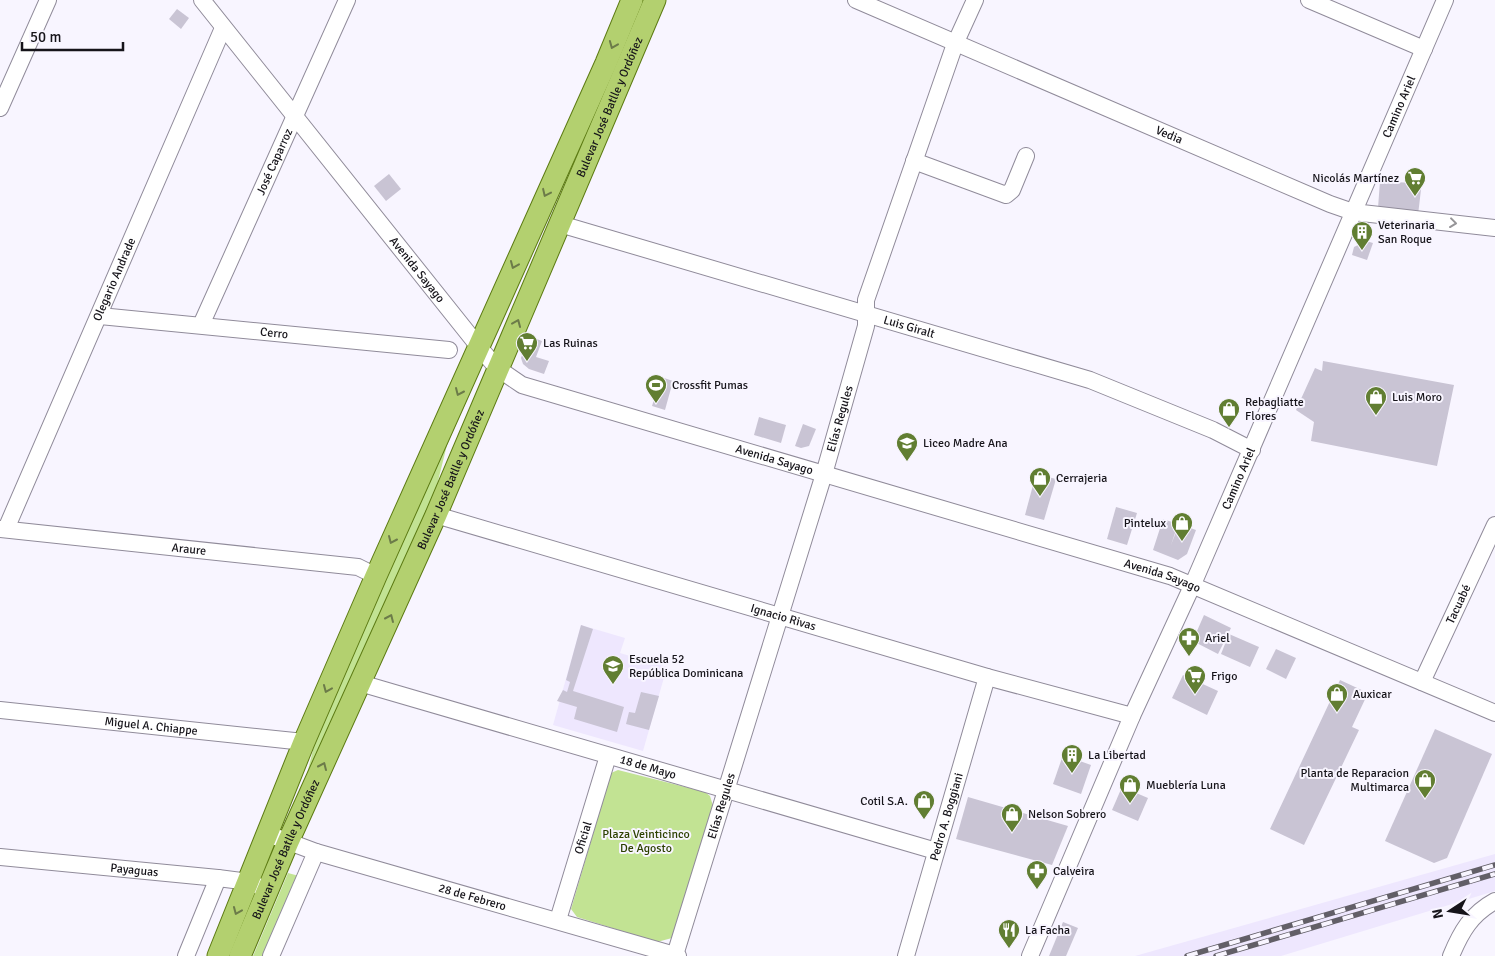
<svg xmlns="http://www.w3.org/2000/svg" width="1495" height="956" font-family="Signika,sans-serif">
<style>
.built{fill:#eee7fe}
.green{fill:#c2e393}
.building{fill:#c9c4d4}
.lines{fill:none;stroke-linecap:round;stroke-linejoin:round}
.minor-casing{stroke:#908b9a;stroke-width:18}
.major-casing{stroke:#5c7a13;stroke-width:23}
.minor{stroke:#fff;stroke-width:16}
.major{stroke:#b3d06f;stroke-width:21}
.rail-casing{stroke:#625f67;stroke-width:5.5}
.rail{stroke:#f8f5ff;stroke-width:4;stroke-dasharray:11;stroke-linecap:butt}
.oneway{stroke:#6c7b49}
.oneway2{stroke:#969598}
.labels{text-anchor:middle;stroke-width:4;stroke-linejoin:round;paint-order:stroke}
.street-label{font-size:12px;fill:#16141a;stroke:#f8f5ff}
.poi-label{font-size:12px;fill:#16141a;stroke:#f8f5ff;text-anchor:start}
.park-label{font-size:12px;fill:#2d4101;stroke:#f8f5ff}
</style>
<rect width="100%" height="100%" fill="#f8f5ff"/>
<g class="built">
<polygon points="581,625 625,638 620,653 667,667 643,751 553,725"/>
<polygon points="1495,854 1495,891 1281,956 1135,956"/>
</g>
<g class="green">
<polygon points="470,387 472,389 447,445 435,493 303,790 314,746"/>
<polygon points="618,770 705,792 710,796 713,806 672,938 657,942 577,917 571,909 611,773"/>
<polygon points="288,873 299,876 265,956 253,956"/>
</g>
<g class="building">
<polygon points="177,9 189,18 181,29 169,19"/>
<polygon points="389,174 401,189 386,201 374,186"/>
<polygon points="1412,180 1422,181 1418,215 1378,208 1380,181 1412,183"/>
<polygon points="1366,241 1373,243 1367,260 1352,255 1354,247"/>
<polygon points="529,336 542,341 536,357 549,361 544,374 529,369 523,364 521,358"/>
<polygon points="1323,361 1454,385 1437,466 1311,441 1314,422 1296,410 1315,368 1322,371"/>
<polygon points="661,377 673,381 665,410 652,406"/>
<polygon points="759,417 786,425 781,443 754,435"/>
<polygon points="803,424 816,429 809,446 801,448 795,446"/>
<polygon points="1036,474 1056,479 1044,520 1025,515"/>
<polygon points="1116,507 1137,513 1127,545 1107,539"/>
<polygon points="1163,519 1178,524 1171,545 1179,524 1196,530 1187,554 1178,560 1153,550"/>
<polygon points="1204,615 1231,628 1218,654 1187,638 1191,628 1197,631"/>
<polygon points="581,625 593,629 573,691 624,707 617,732 574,719 577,707 557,701 563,690 567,692 570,682 566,680"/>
<polygon points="1229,634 1259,647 1250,667 1221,654"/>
<polygon points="1276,649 1296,658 1286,679 1266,669"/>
<polygon points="1183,675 1218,691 1207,715 1172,698"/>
<polygon points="1340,680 1368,693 1352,727 1359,730 1304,845 1270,829"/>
<polygon points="641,692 659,696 649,730 626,724 629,712 635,713"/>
<polygon points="1435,729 1492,754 1447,858 1434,863 1385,841"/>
<polygon points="1063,755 1091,765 1081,794 1053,784"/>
<polygon points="1122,787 1148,798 1138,821 1112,810"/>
<polygon points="968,797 1068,826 1052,865 956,839"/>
<polygon points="1063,922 1078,928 1066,956 1049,956"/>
</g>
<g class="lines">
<g class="minor-casing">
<g id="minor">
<path id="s1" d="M202,0l277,347 18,21 25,17 648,191 325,137"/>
<path id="s2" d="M856,0l474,204 23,8 142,16"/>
<polyline points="1309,0 1424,49"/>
<polyline points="0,108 48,0"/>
<polyline points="914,161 1006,195 1012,190 1026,156"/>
<path id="s3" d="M560,224l530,156 123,50 39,20"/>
<path id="s4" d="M100,316l349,34"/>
<path id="s5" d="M201,325l146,-325"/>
<path id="s6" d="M436,515l551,162 145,39"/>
<path id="s7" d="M0,529l358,38 18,9"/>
<path id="s8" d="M6,529l217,-501"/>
<path id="s9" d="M1422,682l73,-157"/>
<path id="s10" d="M360,683l576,168"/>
<path id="s11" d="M0,710l304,32"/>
<path id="s12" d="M268,834l48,18 362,104"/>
<path id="s13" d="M0,857l218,21 31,4 18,8"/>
<path id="s14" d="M558,920l50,-164"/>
<path id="s15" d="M675,955l149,-481 42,-148v-26l89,-256 20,-44"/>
<polyline points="186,956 218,878"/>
<polyline points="271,956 316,852"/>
<path id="s16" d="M906,956l81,-279"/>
<path id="s17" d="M1030,956l102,-240 61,-132 252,-584"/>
<path d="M1451,956c10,-24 20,-42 44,-55"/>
</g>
</g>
<g class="major-casing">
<g id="major">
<polyline points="218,956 304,742 376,576 606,63 632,0"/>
<path id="s18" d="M240,956l48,-114 148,-327 219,-515"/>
</g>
</g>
<use href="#minor" class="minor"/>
<use href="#major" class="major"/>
<g class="rail-casing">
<g id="rail">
<polyline points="1187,956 1495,865"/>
<polyline points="1216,956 1495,874"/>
</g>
</g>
<use href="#rail" class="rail"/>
</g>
<defs><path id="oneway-chevron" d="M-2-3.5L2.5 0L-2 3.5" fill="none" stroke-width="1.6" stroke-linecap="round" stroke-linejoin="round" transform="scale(1.25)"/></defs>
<g class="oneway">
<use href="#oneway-chevron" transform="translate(613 45) rotate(112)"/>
<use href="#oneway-chevron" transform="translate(546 193) rotate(115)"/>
<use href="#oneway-chevron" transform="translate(514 265) rotate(113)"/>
<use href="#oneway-chevron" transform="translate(517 323) rotate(-67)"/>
<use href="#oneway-chevron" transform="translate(459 392) rotate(114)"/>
<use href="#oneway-chevron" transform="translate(392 540) rotate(114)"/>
<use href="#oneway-chevron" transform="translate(390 618) rotate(-66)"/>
<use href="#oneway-chevron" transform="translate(327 689) rotate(113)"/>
<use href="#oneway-chevron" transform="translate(323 766) rotate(-66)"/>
<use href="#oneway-chevron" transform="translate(237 911) rotate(113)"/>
</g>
<use class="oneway2" href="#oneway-chevron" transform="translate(1453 223) rotate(7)"/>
<defs>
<g id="supermarket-pin" transform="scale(1.125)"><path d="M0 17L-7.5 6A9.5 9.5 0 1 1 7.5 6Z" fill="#617e32" stroke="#f8f5ff"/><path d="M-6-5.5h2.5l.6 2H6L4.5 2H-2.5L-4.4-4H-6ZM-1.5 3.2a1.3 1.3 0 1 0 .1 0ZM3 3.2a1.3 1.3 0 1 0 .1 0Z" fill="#fff"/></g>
<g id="building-pin" transform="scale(1.125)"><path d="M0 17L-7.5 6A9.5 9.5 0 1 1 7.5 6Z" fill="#617e32" stroke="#f8f5ff"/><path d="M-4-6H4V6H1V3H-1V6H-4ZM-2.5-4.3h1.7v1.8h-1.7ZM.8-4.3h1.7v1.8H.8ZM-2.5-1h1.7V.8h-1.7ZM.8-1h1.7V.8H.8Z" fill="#fff"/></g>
<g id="stadium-pin" transform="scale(1.125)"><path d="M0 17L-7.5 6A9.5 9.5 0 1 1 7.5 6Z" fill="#617e32" stroke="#f8f5ff"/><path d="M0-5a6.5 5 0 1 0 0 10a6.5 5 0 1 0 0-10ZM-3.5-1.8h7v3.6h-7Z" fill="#fff"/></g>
<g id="shop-pin" transform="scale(1.125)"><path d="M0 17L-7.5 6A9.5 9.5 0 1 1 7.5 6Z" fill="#617e32" stroke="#f8f5ff"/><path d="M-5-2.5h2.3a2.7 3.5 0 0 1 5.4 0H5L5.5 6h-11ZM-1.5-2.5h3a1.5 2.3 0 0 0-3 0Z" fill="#fff"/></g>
<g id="school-pin" transform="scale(1.125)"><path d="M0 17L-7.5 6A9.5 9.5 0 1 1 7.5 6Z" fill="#617e32" stroke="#f8f5ff"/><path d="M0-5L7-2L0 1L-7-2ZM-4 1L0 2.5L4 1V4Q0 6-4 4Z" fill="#fff"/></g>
<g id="pharmacy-pin" transform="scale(1.125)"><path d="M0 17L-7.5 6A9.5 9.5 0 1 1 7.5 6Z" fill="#617e32" stroke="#f8f5ff"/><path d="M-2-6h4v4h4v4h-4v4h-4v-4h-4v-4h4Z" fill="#fff"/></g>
<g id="restaurant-pin" transform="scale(1.125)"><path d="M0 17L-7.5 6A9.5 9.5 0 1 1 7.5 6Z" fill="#617e32" stroke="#f8f5ff"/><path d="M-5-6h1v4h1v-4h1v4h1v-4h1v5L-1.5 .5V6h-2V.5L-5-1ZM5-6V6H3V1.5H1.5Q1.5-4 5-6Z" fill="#fff"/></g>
</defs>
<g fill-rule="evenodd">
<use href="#supermarket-pin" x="1415" y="178"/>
<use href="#building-pin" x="1362" y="232"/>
<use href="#supermarket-pin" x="527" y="343"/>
<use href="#stadium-pin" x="656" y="385"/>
<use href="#shop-pin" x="1376" y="397"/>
<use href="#shop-pin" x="1229" y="409"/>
<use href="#school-pin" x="907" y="443"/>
<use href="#shop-pin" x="1040" y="478"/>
<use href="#shop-pin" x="1182" y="523"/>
<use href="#pharmacy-pin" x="1189" y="638"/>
<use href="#school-pin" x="613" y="666"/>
<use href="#supermarket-pin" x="1195" y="676"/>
<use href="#shop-pin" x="1337" y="694"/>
<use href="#building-pin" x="1072" y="755"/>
<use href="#shop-pin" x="1425" y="780"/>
<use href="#shop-pin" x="1130" y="785"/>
<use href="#shop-pin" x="924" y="801"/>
<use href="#shop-pin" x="1012" y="814"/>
<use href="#pharmacy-pin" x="1037" y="871"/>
<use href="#restaurant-pin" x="1009" y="930"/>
</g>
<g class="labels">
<g class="street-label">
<text dy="4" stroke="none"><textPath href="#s17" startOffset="926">Camino Ariel</textPath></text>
<text dy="4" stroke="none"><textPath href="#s18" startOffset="926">Bulevar José Batlle y Ordóñez</textPath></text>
<text dy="4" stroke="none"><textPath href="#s2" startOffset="341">Vedia</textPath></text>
<text dy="4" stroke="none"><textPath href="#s5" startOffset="179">José Caparroz</textPath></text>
<text dy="4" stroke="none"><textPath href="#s1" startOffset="345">Avenida Sayago</textPath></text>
<text dy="4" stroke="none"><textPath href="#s8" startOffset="272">Olegario Andrade</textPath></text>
<text dy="4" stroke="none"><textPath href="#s3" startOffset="364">Luis Giralt</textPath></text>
<text dy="4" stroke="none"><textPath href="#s4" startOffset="175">Cerro</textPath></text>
<text dy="4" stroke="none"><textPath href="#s15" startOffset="561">Elías Regules</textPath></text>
<text dy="4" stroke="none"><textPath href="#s1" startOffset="765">Avenida Sayago</textPath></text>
<text dy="4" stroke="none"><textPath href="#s18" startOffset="521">Bulevar José Batlle y Ordóñez</textPath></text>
<text dy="4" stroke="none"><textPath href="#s17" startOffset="521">Camino Ariel</textPath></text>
<text dy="4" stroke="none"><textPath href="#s7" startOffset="190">Araure</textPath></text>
<text dy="4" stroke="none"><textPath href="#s1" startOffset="1170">Avenida Sayago</textPath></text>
<text dy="4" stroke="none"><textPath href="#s9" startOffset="86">Tacuabé</textPath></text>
<text dy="4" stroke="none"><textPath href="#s6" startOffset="362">Ignacio Rivas</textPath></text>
<text dy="4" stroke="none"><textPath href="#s11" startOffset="152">Miguel A. Chiappe</textPath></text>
<text dy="4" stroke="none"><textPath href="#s10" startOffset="300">18 de Mayo</textPath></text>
<text dy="4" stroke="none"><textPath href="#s15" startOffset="156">Elías Regules</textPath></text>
<text dy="4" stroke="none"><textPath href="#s16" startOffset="145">Pedro A. Boggiani</textPath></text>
<text dy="4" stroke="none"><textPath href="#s14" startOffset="86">Oficial</textPath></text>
<text dy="4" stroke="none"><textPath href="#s18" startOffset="116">Bulevar José Batlle y Ordóñez</textPath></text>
<text dy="4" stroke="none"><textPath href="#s13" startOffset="135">Payaguas</textPath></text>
<text dy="4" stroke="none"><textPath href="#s12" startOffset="214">28 de Febrero</textPath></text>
</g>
<g class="poi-label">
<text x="1399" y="182" text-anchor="end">Nicolás Martínez</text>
<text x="1378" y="229">Veterinaria<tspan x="1378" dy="14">San Roque</tspan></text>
<text x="543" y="347">Las Ruinas</text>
<text x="672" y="389">Crossfit Pumas</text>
<text x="1392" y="401">Luis Moro</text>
<text x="1245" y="406">Rebagliatte<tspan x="1245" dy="14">Flores</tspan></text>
<text x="923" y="447">Liceo Madre Ana</text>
<text x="1056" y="482">Cerrajeria</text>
<text x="1166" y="527" text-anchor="end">Pintelux</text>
<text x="1205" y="642">Ariel</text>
<text x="629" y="663">Escuela 52<tspan x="629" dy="14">República Dominicana</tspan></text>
<text x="1211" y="680">Frigo</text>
<text x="1353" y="698">Auxicar</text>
<text x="1088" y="759">La Libertad</text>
<text x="1409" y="777" text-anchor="end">Planta de Reparacion<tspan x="1409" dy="14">Multimarca</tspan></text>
<text x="1146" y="789">Mueblería Luna</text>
<text x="908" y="805" text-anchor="end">Cotil S.A.</text>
<text x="1028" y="818">Nelson Sobrero</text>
<text x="1053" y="875">Calveira</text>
<text x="1025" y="934">La Facha</text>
</g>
<g class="park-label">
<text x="646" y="838">Plaza Veinticinco<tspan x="646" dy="14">De Agosto</tspan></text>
</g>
</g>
<g transform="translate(1450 911) rotate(258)" stroke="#f8f5ff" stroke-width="4" paint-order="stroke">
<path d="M0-4L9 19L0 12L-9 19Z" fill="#16141a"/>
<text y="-8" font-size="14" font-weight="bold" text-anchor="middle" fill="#16141a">N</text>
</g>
<path d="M22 42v8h101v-8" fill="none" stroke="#16141a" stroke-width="2.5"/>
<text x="30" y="42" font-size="15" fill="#16141a" stroke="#f8f5ff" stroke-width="4" paint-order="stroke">50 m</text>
</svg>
